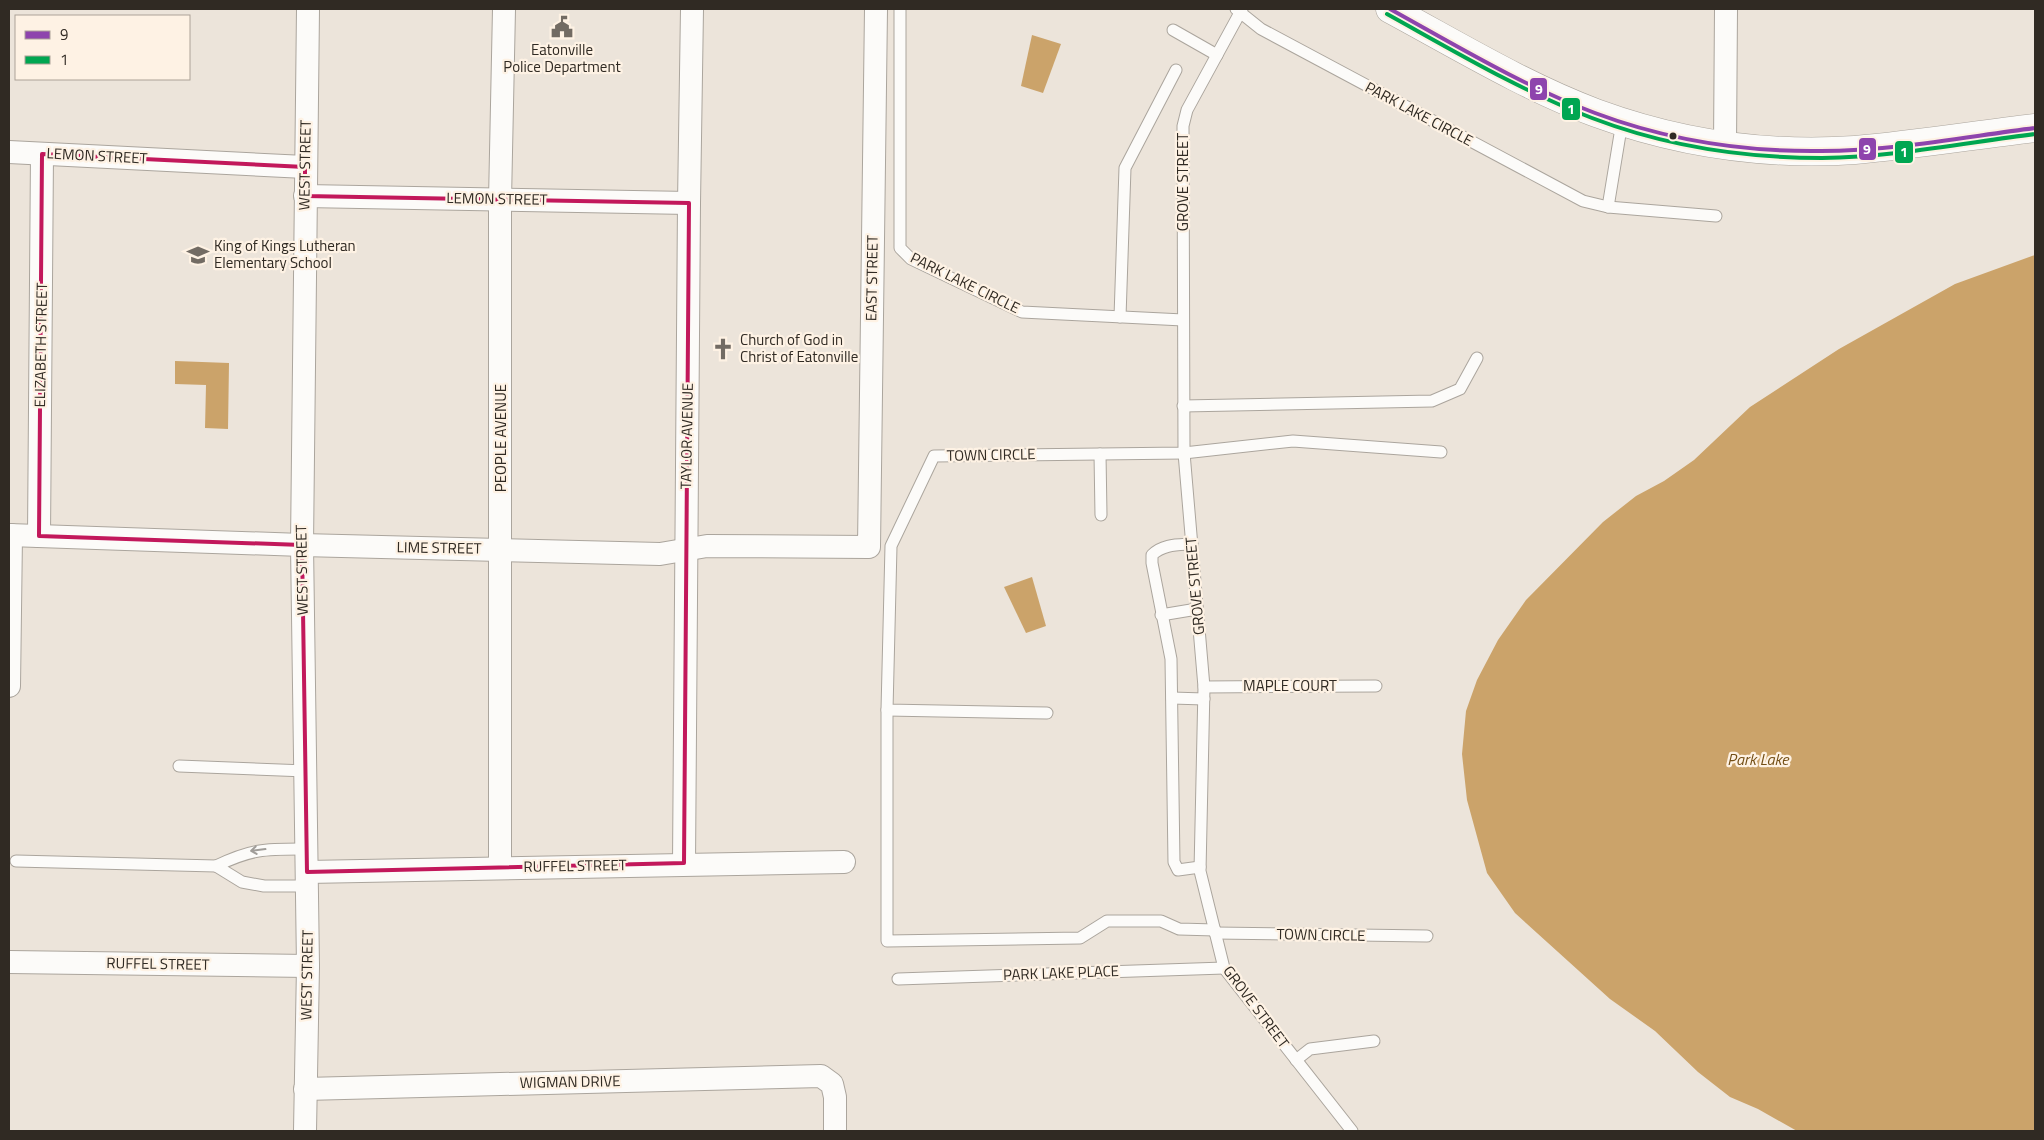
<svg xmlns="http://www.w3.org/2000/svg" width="2044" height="1140" font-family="'Titillium Web',sans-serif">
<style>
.water{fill:#cba36a}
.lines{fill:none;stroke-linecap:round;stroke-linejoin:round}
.service-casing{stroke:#aba59d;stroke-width:13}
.minor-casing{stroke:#aba59d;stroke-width:24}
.secondary-casing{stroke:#aba59d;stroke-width:29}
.service{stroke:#fcfbf9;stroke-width:11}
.minor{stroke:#fcfbf9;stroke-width:22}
.secondary{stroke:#fcfbf9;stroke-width:28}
.bus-1-casing{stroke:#fef2e4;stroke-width:8}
.bus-2-casing{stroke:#fef2e4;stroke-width:8}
.bus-1{stroke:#8e44ad;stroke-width:4}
.bus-2{stroke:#00a651;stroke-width:4}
.oneway{stroke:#a09d99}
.marked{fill:none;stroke:#c2185b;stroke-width:4;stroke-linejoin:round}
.bus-dot{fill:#302a23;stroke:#fef2e4;stroke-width:2}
.labels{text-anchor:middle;stroke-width:4.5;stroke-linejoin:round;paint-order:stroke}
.poi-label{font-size:15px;fill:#302a23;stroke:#fef2e4;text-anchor:start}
.street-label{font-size:15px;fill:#302a23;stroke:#fef2e4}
.water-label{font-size:16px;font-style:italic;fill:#744f16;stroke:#fef2e4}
.line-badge{stroke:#fef2e4;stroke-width:2}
.badge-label{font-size:14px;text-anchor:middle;font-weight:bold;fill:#fff}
</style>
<rect width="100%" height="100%" fill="#ece4da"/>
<g class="water">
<polygon points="1032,35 1061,44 1043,93 1021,86"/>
<polygon points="2035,255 2035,1131 1797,1131 1758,1109 1730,1097 1698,1072 1655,1031 1610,999 1515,913 1487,873 1467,800 1462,754 1466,711 1477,680 1498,640 1526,600 1603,522 1636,496 1664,481 1694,460 1750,407 1839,349 1955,284"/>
<polygon points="175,361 229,363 228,429 205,428 206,385 175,384"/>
<polygon points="1032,577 1046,626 1026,633 1004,587"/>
</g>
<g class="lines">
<g class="service-casing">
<g id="service">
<polyline points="900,9 900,248 911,259 1022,312 1183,320"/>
<polyline points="1236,9 1261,29 1583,201 1608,207 1716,216"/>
<polyline points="1242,9 1187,110 1183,126 1184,453 1204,687 1200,871 1224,968 1352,1131"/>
<polyline points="1173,30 1217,55"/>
<polyline points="1608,207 1622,122"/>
<polyline points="1120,317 1125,168 1176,70"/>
<polyline points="1183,406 1432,401 1460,389 1477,358"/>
<polyline points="1100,454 1101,515"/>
<path d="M1192,544c-14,1 -29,0 -40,11v8l19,96 3,203 4,8 22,-3"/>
<polyline points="1161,615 1197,609"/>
<polyline points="1204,687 1376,686"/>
<polyline points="1172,698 1204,699"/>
<polyline points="887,710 887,941 1080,938 1107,921 1161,921 1179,929 1215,930"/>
<polyline points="1047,713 887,710 891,546 934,456 1184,453 1293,441 1441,452"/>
<polyline points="179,766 306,771"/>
<path d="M307,849c-40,0 -54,-1 -91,17l26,16 22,4h44"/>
<polyline points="16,861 216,866"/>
<polyline points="1215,933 1427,936"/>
<polyline points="898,979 1224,968"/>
<polyline points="1296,1060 1310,1049 1374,1041"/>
</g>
</g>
<g class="minor-casing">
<g id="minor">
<polyline points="1725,145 1726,9"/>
<polyline points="9,152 305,167"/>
<polyline points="305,196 689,203"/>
<polyline points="9,535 302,545 660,554 707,546 869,547 876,9"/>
<polyline points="39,536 42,154"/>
<polyline points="9,686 11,535"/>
<polyline points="684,863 689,203 692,9"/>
<polyline points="500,867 500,200 504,9"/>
<polyline points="307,872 844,862"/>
<polyline points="9,962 308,966"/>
<polyline points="305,1089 821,1076 832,1084 835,1097 835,1131"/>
<polyline points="305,1131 308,966 302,545 308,9"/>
</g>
</g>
<g class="secondary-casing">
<path id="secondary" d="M1390,9c67,36 134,77 206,104 82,30 171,43 259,37 60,-5 120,-15 180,-22"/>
</g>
<use href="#service" class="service"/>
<use href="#minor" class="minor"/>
<use href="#secondary" class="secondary"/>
<g class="bus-1-casing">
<path id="bus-1" d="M1390,9c67,37 133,77 205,104 72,27 150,39 226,38 72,0 143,-14 214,-23"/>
</g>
<g class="bus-2-casing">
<path id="bus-2" d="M1387,14c67,37 134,77 205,104 73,28 152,40 230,40 71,-1 142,-15 213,-24"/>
</g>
<use href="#bus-1" class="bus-1"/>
<use href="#bus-2" class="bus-2"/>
</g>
<defs><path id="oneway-shaft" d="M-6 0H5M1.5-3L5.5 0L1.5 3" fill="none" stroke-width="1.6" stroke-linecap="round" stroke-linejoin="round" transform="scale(1.25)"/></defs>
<use class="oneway" href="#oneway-shaft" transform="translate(258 850) rotate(173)"/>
<path class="marked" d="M42,154l263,13v29l384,7 -5,660 -377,9 -5,-327 -263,-9z"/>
<defs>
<g id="civic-bare" transform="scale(1.725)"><path d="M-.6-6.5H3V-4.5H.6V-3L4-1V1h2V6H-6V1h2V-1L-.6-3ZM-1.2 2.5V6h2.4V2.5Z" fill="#726b63" stroke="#fef2e4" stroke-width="2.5" paint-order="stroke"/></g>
<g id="school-bare" transform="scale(1.725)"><path d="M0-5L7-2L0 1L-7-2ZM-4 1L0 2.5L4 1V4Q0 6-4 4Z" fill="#726b63" stroke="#fef2e4" stroke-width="2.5" paint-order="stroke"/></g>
<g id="church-bare" transform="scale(1.725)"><path d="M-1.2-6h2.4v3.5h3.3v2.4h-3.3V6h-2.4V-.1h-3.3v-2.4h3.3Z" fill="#726b63" stroke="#fef2e4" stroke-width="2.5" paint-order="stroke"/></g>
</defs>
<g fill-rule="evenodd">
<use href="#civic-bare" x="562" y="27"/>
<use href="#school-bare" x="198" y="255"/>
<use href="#church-bare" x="723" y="349"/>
</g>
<circle class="bus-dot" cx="1673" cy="136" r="4.5"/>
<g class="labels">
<g class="poi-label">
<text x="562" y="55" text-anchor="middle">Eatonville<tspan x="562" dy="17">Police Department</tspan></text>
<text x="214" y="251">King of Kings Lutheran<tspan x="214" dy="17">Elementary School</tspan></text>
<text x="740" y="345">Church of God in<tspan x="740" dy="17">Christ of Eatonville</tspan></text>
</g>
<g class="street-label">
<text transform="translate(1419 114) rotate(28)" y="5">PARK LAKE CIRCLE</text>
<text transform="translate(97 156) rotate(3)" y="5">LEMON STREET</text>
<text transform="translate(305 165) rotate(-89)" y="5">WEST STREET</text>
<text transform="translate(1183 182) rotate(-90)" y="5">GROVE STREET</text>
<text transform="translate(497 199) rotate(1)" y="5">LEMON STREET</text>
<text transform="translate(872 278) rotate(-89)" y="5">EAST STREET</text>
<text transform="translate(965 283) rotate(26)" y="5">PARK LAKE CIRCLE</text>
<text transform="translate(41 345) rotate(-89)" y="5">ELIZABETH STREET</text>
<text transform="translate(687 436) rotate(-89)" y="5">TAYLOR AVENUE</text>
<text transform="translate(501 438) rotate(-90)" y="5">PEOPLE AVENUE</text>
<text transform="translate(991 455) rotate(-1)" y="5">TOWN CIRCLE</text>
<text transform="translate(439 548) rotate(1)" y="5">LIME STREET</text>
<text transform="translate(302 570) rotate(-91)" y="5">WEST STREET</text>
<text transform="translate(1195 586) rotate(-95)" y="5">GROVE STREET</text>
<text x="1290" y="691">MAPLE COURT</text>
<text transform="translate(575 866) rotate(-1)" y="5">RUFFEL STREET</text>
<text transform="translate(1321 935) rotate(1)" y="5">TOWN CIRCLE</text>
<text transform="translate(158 964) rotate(1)" y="5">RUFFEL STREET</text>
<text transform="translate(1061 973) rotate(-2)" y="5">PARK LAKE PLACE</text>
<text transform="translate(307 975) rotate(-89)" y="5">WEST STREET</text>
<text transform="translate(1256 1007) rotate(53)" y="5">GROVE STREET</text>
<text transform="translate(570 1082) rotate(-1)" y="5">WIGMAN DRIVE</text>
</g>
<g class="water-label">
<text x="1758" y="765">Park Lake</text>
</g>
</g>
<g class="line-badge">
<rect x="1529" y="77" width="19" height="24" rx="5" fill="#8e44ad"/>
<rect x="1561" y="97" width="20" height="24" rx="5" fill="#00a651"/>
<rect x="1858" y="137" width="19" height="24" rx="5" fill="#8e44ad"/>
<rect x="1894" y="140" width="20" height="24" rx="5" fill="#00a651"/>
</g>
<g class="badge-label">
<text x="1539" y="94">9</text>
<text x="1571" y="114">1</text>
<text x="1867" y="154">9</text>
<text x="1904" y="157">1</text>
</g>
<rect width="2044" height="1140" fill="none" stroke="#302a23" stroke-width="20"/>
<rect x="15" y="15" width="175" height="65" fill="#fef2e4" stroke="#aca297"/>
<rect x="25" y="31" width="25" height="8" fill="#8e44ad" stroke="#aca297"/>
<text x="60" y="40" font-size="15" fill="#302a23">9</text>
<rect x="25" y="56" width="25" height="8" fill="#00a651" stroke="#aca297"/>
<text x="60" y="65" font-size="15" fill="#302a23">1</text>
</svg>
